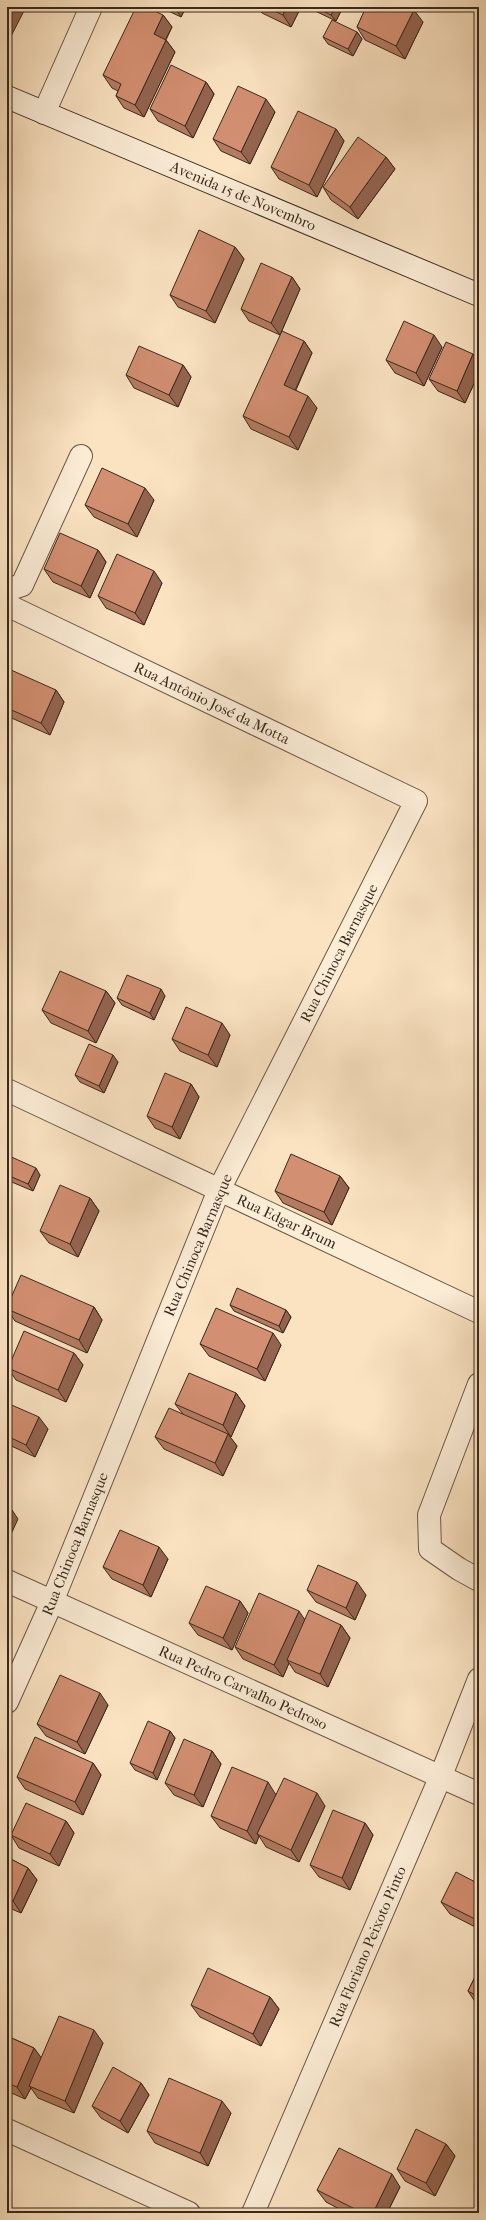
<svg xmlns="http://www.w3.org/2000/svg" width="486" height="2220" font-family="'IM FELL French Canon',serif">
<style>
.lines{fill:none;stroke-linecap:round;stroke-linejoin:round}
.street-casing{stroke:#6a5846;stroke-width:24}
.secondary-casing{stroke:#39291d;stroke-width:24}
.street{stroke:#fcedd7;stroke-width:22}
.secondary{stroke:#fcedd7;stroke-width:22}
.wall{fill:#b57b62;stroke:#39291d}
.shaded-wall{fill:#946450;stroke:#39291d}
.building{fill:#d38f72;stroke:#39291d}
.labels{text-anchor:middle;stroke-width:4;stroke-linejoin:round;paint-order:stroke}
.street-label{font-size:15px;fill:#39291d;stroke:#fcedd7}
</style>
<rect width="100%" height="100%" fill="#fbe3c2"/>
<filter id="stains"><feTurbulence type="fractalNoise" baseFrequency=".005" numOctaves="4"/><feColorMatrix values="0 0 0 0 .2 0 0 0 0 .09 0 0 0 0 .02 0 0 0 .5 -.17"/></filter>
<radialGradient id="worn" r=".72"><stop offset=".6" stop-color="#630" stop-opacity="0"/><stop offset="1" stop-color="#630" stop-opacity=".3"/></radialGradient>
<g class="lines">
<g class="street-casing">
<g id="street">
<polyline points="44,113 91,7"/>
<polyline points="7,590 22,585 81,456"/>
<path id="s1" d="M7,605l409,196 -197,389 -167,412 -45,100"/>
<path id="s2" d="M7,1090l472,222"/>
<polyline points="479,1384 429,1515 430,1549 459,1569 479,1580"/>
<path id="s3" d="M7,1581l472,213"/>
<polyline points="7,2130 189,2213"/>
<path id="s4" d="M253,2213l187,-435 39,-99"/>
</g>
</g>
<g class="secondary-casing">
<g id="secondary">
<path id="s5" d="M7,97l472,198"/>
</g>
</g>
<use href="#street" class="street"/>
<use href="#secondary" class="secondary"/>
</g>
<g class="wall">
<polygon points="160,7 186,7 181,17"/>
<polygon points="258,7 301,7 291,27 262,13"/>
<polygon points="308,7 343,7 336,21 309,8"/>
<polygon points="359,7 408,7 423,22 405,59 365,40 357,27 365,10"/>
<polygon points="163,15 172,27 166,40 175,52 144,117 124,108 116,96 118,91 112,88 103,75"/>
<polygon points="357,32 362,39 353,56 328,44 323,37"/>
<polygon points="206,82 214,94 193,138 158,121 150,109"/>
<polygon points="275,112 250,164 221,151 213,139"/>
<polygon points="336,129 344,141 317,197 279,179 271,167"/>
<polygon points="386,157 395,169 358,219 331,200 323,187"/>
<polygon points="235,247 244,259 215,323 178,307 170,295"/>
<polygon points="292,277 300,289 280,335 249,321 241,309"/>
<polygon points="304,341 312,353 296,390 317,408 298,450 251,429 243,416"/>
<polygon points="442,347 424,386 395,373 386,360"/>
<polygon points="479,362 479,373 465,403 438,391 429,379"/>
<polygon points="183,365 191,377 178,407 134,388 126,375"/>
<polygon points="154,500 137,537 94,517 85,505"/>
<polygon points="98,550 106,562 90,598 53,582 44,569"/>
<polygon points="162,583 144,625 106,608 98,596"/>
<polygon points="7,678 56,690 64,702 50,735 7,716"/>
<polygon points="106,991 115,1003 96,1043 51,1023 42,1010"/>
<polygon points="165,996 154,1020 122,1005 117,998"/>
<polygon points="230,1035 217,1067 180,1051 172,1039"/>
<polygon points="118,1062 104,1093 80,1082 75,1075"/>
<polygon points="191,1084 199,1097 180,1139 155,1128 147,1116"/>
<polygon points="7,1155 40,1175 33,1191 7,1180"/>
<polygon points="340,1176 349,1188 332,1225 283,1203 275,1191"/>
<polygon points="90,1198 99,1211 78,1257 49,1243 40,1231"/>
<polygon points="230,1305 286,1310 291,1317 283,1333 234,1311"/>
<polygon points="7,1307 94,1307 102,1320 87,1353 15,1321 7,1309"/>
<polygon points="200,1344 281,1345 265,1381 209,1356"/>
<polygon points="74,1353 83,1365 66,1402 16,1380 8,1368"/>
<polygon points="236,1393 245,1406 231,1437 229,1436 237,1446 223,1476 164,1449 155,1437 183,1414 175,1404"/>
<polygon points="7,1403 48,1429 35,1457 7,1444"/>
<polygon points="168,1559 151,1597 112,1579 103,1567"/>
<polygon points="307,1590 366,1595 355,1620 316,1602"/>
<polygon points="240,1601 248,1613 232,1650 198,1635 189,1623"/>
<polygon points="305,1619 341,1625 350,1638 328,1687 295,1672 289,1663 283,1677 243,1659 235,1647"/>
<polygon points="108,1705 85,1754 46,1736 37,1724"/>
<polygon points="170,1731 175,1738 157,1780 135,1770 130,1763"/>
<polygon points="212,1751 221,1764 203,1807 174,1795 165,1783"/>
<polygon points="93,1763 101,1775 83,1815 25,1789 17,1777"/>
<polygon points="276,1794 325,1806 299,1862 266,1847 259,1836 256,1844 220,1828 211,1816"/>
<polygon points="66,1821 74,1833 59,1866 19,1848 11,1835"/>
<polygon points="365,1823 373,1835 350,1890 319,1877 310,1865"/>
<polygon points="7,1857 28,1868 37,1880 21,1913 7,1907"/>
<polygon points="479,1884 479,1929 450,1914 441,1902"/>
<polygon points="479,1969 479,2005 476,2003 468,1991"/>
<polygon points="270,1997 279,2009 261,2046 200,2017 191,2005"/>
<polygon points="7,2036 34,2048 41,2058 103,2043 74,2113 38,2098 31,2088 25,2099 7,2091"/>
<polygon points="141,2083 149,2095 128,2133 101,2118 92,2106"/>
<polygon points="231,2113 208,2166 155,2143 147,2131"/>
<polygon points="446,2144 455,2156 435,2196 405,2181 397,2169"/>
<polygon points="400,2187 387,2213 347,2213 326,2202 317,2190"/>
</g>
<g class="shaded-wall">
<polygon points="7,7 26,7 7,44"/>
<polygon points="178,7 186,7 181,17 177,11"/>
<polygon points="286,7 301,7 291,27 283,15"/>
<polygon points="335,7 343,7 336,21 331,15"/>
<polygon points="414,10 423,22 405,59 396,46"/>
<polygon points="163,15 172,27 162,46 154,34"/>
<polygon points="357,32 362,39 353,56 348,49"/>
<polygon points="166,40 175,52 144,117 135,105"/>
<polygon points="206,82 214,94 193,138 185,126"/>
<polygon points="266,99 275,112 250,164 241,152"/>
<polygon points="336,129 344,141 317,197 309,185"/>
<polygon points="386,157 395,169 358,219 350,207"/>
<polygon points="235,247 244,259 215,323 206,311"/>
<polygon points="292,277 300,289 280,335 271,323"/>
<polygon points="434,335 442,347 424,386 416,373"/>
<polygon points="304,341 312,353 292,397 284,385"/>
<polygon points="473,354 479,362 479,373 465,403 457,391"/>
<polygon points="183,365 191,377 178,407 169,395"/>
<polygon points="308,396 317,408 298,450 289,437"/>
<polygon points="145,488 154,500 137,537 128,524"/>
<polygon points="98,550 106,562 90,598 81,586"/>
<polygon points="154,571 162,583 144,625 135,613"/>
<polygon points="56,690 64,702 50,735 41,723"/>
<polygon points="7,800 11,805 7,813"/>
<polygon points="161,989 165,996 154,1020 150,1013"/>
<polygon points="106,991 115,1003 96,1043 88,1031"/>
<polygon points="222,1023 230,1035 217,1067 208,1055"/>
<polygon points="113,1055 118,1062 104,1093 99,1086"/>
<polygon points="191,1084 199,1097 180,1139 172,1127"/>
<polygon points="36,1168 40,1175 33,1191 28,1184"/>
<polygon points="340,1176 349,1188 332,1225 324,1212"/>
<polygon points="90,1198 99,1211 78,1257 70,1244"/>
<polygon points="94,1307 102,1320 87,1353 79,1340"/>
<polygon points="286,1310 291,1317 283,1333 279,1326"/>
<polygon points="273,1333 281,1345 265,1381 257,1369"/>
<polygon points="74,1353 83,1365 66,1402 58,1390"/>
<polygon points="236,1393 245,1406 231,1437 223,1425"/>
<polygon points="39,1417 48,1429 35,1457 26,1445"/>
<polygon points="228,1434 237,1446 223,1476 215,1463"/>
<polygon points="10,1507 18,1519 7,1543 7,1513"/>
<polygon points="159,1547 168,1559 151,1597 143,1585"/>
<polygon points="357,1582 366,1595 355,1620 346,1608"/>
<polygon points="240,1601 248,1613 232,1650 223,1638"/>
<polygon points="299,1611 307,1623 287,1660 289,1663 283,1677 274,1665"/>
<polygon points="341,1625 350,1638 328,1687 320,1674"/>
<polygon points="100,1693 108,1705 85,1754 77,1742"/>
<polygon points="170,1731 175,1738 157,1780 153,1773"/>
<polygon points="212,1751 221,1764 203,1807 194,1795"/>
<polygon points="93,1763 101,1775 83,1815 75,1802"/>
<polygon points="268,1782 276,1795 257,1834 259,1836 256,1844 247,1831"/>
<polygon points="317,1793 325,1806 299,1862 291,1850"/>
<polygon points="66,1821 74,1833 59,1866 50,1854"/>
<polygon points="365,1823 373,1835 350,1890 342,1878"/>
<polygon points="28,1868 37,1880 21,1913 13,1901"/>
<polygon points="270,1997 279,2009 261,2046 253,2034"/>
<polygon points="94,2030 103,2043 74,2113 65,2101"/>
<polygon points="34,2048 43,2060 29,2086 31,2088 25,2099 17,2087"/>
<polygon points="141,2083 149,2095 128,2133 120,2121"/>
<polygon points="222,2101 231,2113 208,2166 200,2153"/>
<polygon points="446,2144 455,2156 435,2196 426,2183"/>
<polygon points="392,2174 400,2187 387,2213 373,2213"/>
</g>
<g class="building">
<polygon points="136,7 146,7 163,15 154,34 166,40 135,105 116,96 121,84 103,75"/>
<polygon points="169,7 178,7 177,11"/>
<polygon points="266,7 286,7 283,15"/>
<polygon points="315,7 335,7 331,15"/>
<polygon points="366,7 408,7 414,10 396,46 357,27"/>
<polygon points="332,20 357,32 348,49 323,37"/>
<polygon points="171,65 206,82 185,126 150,109"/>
<polygon points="238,86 266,99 241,152 213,139"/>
<polygon points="298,111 336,129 309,185 271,167"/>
<polygon points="358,137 386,157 350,207 323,187"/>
<polygon points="199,230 235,247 206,311 170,295"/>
<polygon points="261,263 292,277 271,323 241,309"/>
<polygon points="404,321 434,335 416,373 386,360"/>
<polygon points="282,331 304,341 284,385 308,396 289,437 243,416"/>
<polygon points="446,342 473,354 457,391 429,379"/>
<polygon points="139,346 183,365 169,395 126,375"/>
<polygon points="102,468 145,488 128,524 85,505"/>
<polygon points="60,533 98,550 81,586 44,569"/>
<polygon points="117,554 154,571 135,613 98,596"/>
<polygon points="11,670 56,690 41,723 7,708 7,678"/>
<polygon points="60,971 106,991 88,1031 42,1010"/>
<polygon points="127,975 161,989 150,1013 117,998"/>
<polygon points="186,1007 222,1023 208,1055 172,1039"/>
<polygon points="89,1044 113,1055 99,1086 75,1075"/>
<polygon points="165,1073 191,1084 172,1127 147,1116"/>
<polygon points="291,1154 340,1176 324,1212 275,1191"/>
<polygon points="7,1155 36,1168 28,1184 7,1175"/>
<polygon points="60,1185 90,1198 70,1244 40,1231"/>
<polygon points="21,1275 94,1307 79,1340 7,1309 7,1307"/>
<polygon points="237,1288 286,1310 279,1326 230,1305"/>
<polygon points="216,1308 273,1333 257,1369 200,1344"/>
<polygon points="24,1331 74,1353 58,1390 8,1368"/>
<polygon points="189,1373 236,1393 223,1425 175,1404"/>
<polygon points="7,1403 39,1417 26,1445 7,1436"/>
<polygon points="169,1408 228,1434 215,1463 155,1437"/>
<polygon points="7,1506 10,1507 7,1513"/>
<polygon points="120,1530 159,1547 143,1585 103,1567"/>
<polygon points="318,1565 357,1582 346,1608 307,1590"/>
<polygon points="206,1586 240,1601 223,1638 189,1623"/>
<polygon points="259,1593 299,1611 274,1665 235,1647"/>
<polygon points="309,1610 341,1625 320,1674 287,1660"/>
<polygon points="60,1675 100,1693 77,1742 37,1724"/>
<polygon points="148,1721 170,1731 153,1773 130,1763"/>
<polygon points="35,1737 93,1763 75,1802 17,1777"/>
<polygon points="184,1739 212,1751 194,1795 165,1783"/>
<polygon points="232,1767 268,1782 247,1831 211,1816"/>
<polygon points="284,1778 317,1793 291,1850 257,1834"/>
<polygon points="26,1803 66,1821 50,1854 11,1835"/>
<polygon points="333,1810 365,1823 342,1878 310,1865"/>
<polygon points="7,1857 28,1868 13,1901 7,1898"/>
<polygon points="456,1872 479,1884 479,1921 441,1902"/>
<polygon points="208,1968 270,1997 253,2034 191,2005"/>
<polygon points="479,1969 479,1997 468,1991"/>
<polygon points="59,2016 94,2030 65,2101 29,2086"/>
<polygon points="7,2036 34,2048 17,2087 7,2083"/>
<polygon points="113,2067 141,2083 120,2121 92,2106"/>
<polygon points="169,2078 222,2101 200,2153 147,2131"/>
<polygon points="416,2129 446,2144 426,2183 397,2169"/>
<polygon points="339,2148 392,2174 373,2213 363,2213 317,2190"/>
</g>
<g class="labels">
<g class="street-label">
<text dy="5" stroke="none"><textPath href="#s5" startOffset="256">Avenida 15 de Novembro</textPath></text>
<text dy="5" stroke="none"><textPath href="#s1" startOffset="227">Rua Antônio José da Motta</textPath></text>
<text transform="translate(339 953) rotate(-63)" y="5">Rua Chinoca Barnasque</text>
<text dy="5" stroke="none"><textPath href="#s2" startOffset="309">Rua Edgar Brum</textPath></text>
<text transform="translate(198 1245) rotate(-67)" y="5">Rua Chinoca Barnasque</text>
<text transform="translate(75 1544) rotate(-68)" y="5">Rua Chinoca Barnasque</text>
<text dy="5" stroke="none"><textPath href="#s3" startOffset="259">Rua Pedro Carvalho Pedroso</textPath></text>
<text dy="5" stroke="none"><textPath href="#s4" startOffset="290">Rua Floriano Peixoto Pinto</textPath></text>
</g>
</g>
<rect width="486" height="2220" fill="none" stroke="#fbe3c2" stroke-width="24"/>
<rect x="8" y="8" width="470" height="2204" fill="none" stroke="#39291d" stroke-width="2"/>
<rect x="12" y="12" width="462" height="2196" fill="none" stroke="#39291d"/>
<rect width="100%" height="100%" filter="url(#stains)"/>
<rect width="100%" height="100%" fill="url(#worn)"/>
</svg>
